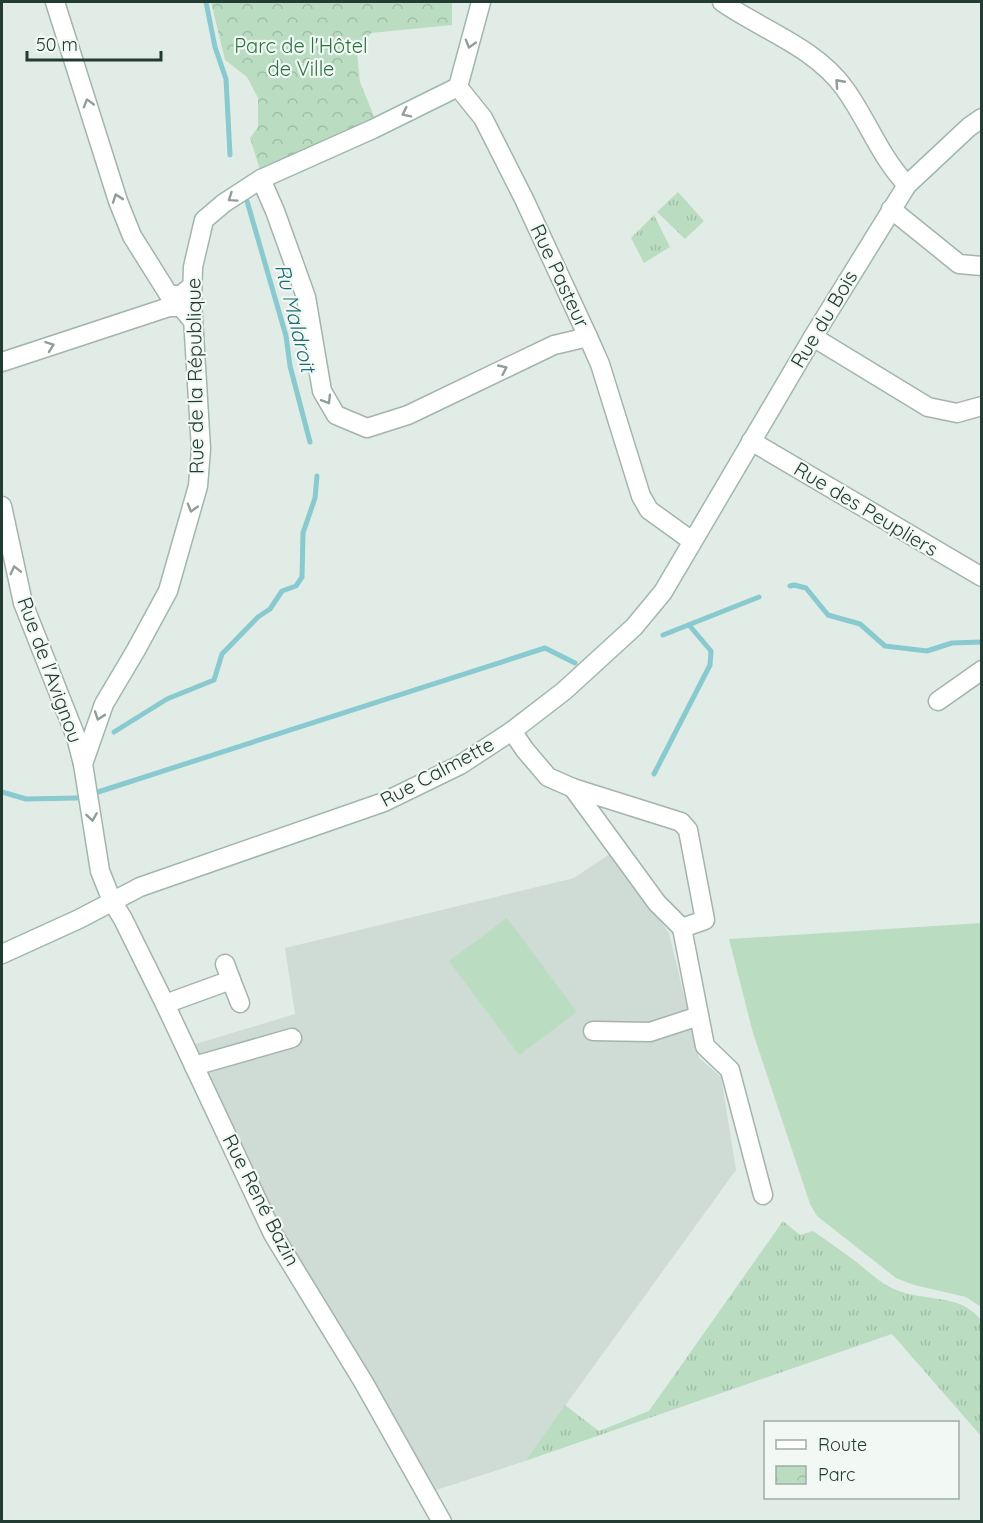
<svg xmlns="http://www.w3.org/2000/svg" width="983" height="1523" font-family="Quicksand,sans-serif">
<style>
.built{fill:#cfdbd5}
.grass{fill:url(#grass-tufts)}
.park{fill:url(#park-crowns)}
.pitch{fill:#baddc2}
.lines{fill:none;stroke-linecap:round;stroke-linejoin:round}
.stream{stroke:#89c9d0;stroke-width:5}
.street-casing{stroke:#a4b4ad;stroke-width:21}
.secondary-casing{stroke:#a0b7ae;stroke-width:21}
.street{stroke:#fff;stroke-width:18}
.secondary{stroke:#fff;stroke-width:18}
.oneway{stroke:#909e99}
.labels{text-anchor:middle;stroke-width:4.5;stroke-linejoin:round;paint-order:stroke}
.park-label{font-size:20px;fill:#2c7244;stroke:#f2f8f4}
.street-label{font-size:20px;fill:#223c33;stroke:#f2f8f4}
.water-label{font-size:21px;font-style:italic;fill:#1c6d77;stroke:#f2f8f4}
</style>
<defs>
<pattern id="grass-tufts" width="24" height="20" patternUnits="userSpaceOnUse" patternTransform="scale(1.5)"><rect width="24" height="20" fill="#baddc2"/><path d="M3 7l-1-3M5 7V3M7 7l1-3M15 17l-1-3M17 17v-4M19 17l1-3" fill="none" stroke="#a0bfa7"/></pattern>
<pattern id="park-crowns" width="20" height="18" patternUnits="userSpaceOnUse" patternTransform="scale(1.5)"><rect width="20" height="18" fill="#baddc2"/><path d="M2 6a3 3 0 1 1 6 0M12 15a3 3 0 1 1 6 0" fill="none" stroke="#a0bfa7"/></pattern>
</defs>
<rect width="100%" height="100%" fill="#e1ece6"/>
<polygon class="built" points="611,853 669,933 699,1058 721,1077 736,1170 525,1461 430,1492 272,1214 189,1046 295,1014 285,948 574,878"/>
<g class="grass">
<polygon points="678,192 704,221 685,239 657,212"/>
<polygon points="654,215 670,247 644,263 631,238"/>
<path d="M783,1221l17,14 13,-4c14,10 28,19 42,30 17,13 28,26 50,32 28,8 56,2 76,27v116l-89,-102 -367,127 40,-56 34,26 50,-20z"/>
</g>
<polygon class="park" points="211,2 452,2 452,25 371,33 357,52 360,82 375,119 329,138 261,173 250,138 258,127 258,98 247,77 225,60"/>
<g class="pitch">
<polygon points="507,918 577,1012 519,1055 449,961"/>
<polygon points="981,923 982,923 981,1307 966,1297 914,1285 896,1278 817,1216 810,1204 753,1033 729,939"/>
</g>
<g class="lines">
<g class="stream">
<polyline points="206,2 215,47 226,79 230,155"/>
<polyline points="247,201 286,336 290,366 310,442"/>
<polyline points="790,586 794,585 806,588 828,615 860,624 885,646 927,651 952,643 982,642"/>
<polyline points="663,635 759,597"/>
<polyline points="114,732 167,699 214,680 222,654 258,617 270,609 282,591 296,586 302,577 303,533 315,498 317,476"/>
<polyline points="654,774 710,665 711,651 689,625"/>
<polyline points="2,792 26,799 77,798"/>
<polyline points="98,792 545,648 575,663"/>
</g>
<g class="street-casing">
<g id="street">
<polyline points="55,2 118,201 132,236 169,295 181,295 192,286"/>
<path d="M722,2c40,28 93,45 123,87 23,32 34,66 62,96"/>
<polyline points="458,87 483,118 524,199 588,337 600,364 641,496 649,510 692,541"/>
<polyline points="261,179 275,211 306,297 322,391 336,415 367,428 408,415 554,345 588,337"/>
<polyline points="891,209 959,264 982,266"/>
<polyline points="813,337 928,407 957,413 982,406"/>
<polyline points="2,362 169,307 181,307 192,320"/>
<polyline points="751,441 982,577"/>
<polyline points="2,506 23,603 76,737 83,764"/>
<polyline points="938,701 982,670"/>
<polyline points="512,731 525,750 548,777 573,788"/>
<polygon points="573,788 681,822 688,830 705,920 682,928 657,903"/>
<polyline points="112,901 123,919 165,1004 273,1234 364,1383 442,1522"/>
<polyline points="682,928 705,1046 730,1070 763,1195"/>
<polyline points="231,980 240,1003"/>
<polyline points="165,1004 231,980 225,964"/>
<polyline points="593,1031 650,1032 699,1016"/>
<polyline points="194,1066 292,1038"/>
</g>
</g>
<g class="secondary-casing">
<g id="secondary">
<polyline points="112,901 100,871 83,764 104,704 136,650 168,591 198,486 201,449 192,301 193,267 204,220 224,203 261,179 373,129 458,87 481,2"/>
<polyline points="2,954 79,919 140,887 384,802 460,765 512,731 564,691 634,627 663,592 813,337 907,185 969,127 982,118"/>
</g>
</g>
<use href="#street" class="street"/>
<use href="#secondary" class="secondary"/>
</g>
<defs><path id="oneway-chevron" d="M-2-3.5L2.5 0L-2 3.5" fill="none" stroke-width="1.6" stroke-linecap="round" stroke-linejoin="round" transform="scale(1.5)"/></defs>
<g class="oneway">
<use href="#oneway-chevron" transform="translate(470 44) rotate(106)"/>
<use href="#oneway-chevron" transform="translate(839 83) rotate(-132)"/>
<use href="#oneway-chevron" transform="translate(88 103) rotate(-106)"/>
<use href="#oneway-chevron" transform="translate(406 113) rotate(154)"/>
<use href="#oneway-chevron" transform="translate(117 198) rotate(-109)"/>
<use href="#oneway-chevron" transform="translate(232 198) rotate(146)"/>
<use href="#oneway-chevron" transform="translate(50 346) rotate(-20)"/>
<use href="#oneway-chevron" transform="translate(503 369) rotate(-25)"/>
<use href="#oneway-chevron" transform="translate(327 400) rotate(59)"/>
<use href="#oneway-chevron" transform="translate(192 508) rotate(106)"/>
<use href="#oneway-chevron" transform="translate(15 570) rotate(-104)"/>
<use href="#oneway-chevron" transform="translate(99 716) rotate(109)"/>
<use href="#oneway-chevron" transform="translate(92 817) rotate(81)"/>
</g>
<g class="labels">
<g class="park-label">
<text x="301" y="53">Parc de l'Hôtel<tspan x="301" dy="23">de Ville</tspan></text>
</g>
<g class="street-label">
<text transform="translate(560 276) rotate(65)" y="7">Rue Pasteur</text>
<text transform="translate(824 319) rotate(-59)" y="7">Rue du Bois</text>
<text transform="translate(195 376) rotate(-91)" y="7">Rue de la République</text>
<text transform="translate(866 509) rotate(31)" y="7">Rue des Peupliers</text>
<text transform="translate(50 670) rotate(70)" y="7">Rue de l'Avignou</text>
<text transform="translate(437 772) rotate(-28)" y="7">Rue Calmette</text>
<text transform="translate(261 1200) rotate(63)" y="7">Rue René Bazin</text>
</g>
<g class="water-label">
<text transform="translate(295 318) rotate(76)" y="7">Ru Maldroit</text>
</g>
</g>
<rect width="983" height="1523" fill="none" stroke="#223c33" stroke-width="6"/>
<rect x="764" y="1421" width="195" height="78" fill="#f2f8f4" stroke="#9fada7" stroke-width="1.5"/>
<rect x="776" y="1440" width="30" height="9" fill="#ffffff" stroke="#9fada7" stroke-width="1.5"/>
<text x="818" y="1451" font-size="18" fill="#223c33">Route</text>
<rect x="776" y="1466" width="30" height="18" fill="url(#park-crowns)" stroke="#9fada7" stroke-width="1.5"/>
<text x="818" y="1481" font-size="18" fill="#223c33">Parc</text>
<path d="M27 51v9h134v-9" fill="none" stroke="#223c33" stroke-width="3"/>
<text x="36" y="51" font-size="18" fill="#223c33" stroke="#f2f8f4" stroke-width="4.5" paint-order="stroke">50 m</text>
</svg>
